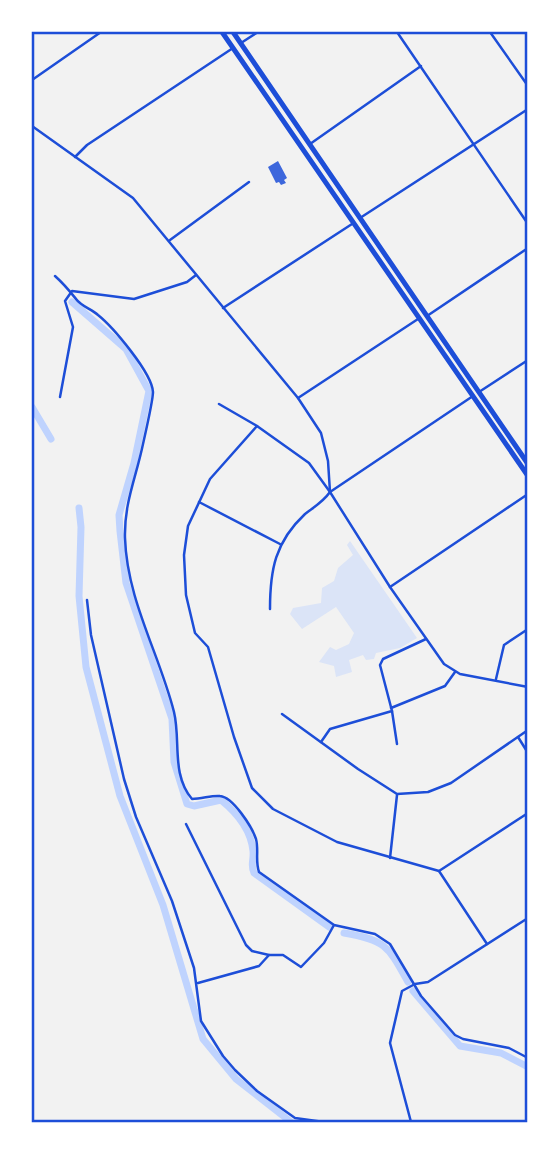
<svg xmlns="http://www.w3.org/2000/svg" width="559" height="1154" font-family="Montserrat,sans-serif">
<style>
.green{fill:#dbe4f7}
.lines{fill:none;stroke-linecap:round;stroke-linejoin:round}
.canal{stroke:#bfd3fe;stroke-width:7}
.building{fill:#3d67dc}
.minor{stroke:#1d4ed8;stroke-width:2.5}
.trunk{stroke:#1d4ed8;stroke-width:5}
.neatline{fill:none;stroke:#1d4ed8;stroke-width:2.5}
</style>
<rect width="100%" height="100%" fill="#f2f2f2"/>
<polygon class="green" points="350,541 417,638 400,648 376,653 374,659 366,660 363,655 349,660 352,672 336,677 334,666 319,662 330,647 336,650 349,644 354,633 336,607 302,629 290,614 293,608 321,603 322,588 334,581 338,568 353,555 347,545"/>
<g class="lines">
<g class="canal">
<path d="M72,302l54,47 23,42 -15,72 -15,52 1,16 6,52 46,136 2,43 13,42 7,2 27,-6c16,13 30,30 32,51 1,9 -3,14 1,22l75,54"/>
<polyline points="32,407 51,439"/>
<polyline points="79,508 81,527 79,596 86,667 120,796 163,905 203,1039 236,1079 291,1122"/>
<path d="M344,933c42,7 44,13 64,49"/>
<polyline points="413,991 460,1046 501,1053 528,1067"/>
</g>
</g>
<polygon class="building" points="278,161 287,178 284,180 286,183 281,185 279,182 276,183 268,167"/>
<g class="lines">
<g class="minor">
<polyline points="397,32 528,224"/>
<polyline points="490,32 528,86"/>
<polyline points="241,43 258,32"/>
<polyline points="32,80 101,32"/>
<polyline points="32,126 133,198 298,398 321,433 328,461 330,492 390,587 444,664 460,674 528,687"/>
<polyline points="310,144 421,66"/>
<polyline points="75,157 87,145 233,48"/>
<polyline points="360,218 528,109"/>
<polyline points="170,240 249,182"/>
<path d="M55,276c10,9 13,13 21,23 5,7 15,10 22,16 15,12 54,58 55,77 0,8 -8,43 -10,52 -7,34 -19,59 -18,94 2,62 34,115 49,174 7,29 -3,62 18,87 10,0 20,-4 28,-3 13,1 32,31 36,43 3,11 -1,22 3,33l75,53 41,9 15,10 31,52 34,39 8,4 46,9 19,10"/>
<polyline points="223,308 352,224"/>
<polyline points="427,316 528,248"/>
<polyline points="479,392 528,360"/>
<polyline points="60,397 73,327 65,301 72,291 134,299 187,282 196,275"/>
<polyline points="298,398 418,319"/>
<polyline points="219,404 257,426 309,463 330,492"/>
<polyline points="257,426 210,479 188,526 184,555 186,595 195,633 208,647 234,737 252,788 273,809 337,842 439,871 487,944"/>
<polyline points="199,502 280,544"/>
<polyline points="390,587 528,494"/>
<polyline points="87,600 91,635 124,779 136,817 172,901 194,968 201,1021 223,1056 235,1070 257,1091 295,1118 324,1122"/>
<path d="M270,609c0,-39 5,-67 35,-95 9,-7 18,-12 25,-22l143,-96"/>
<polyline points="496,679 504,645 528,629"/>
<polyline points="391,708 445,686 455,672"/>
<polyline points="392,711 397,744"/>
<polyline points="282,714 358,769 397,794 428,792 451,783 528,730"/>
<polyline points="518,737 528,753"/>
<polyline points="321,742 330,729 392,711 380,665 383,659 426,639"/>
<polyline points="186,824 246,945 252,951 269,955"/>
<polyline points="390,858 397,795"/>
<polyline points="439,871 528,813"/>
<polyline points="198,983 259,966 269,955 283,955 301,967 324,943 334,925"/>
<polyline points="411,1122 390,1043 402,991 415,984 428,982 528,918"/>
</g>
<g class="trunk">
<polyline points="222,32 528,476"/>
<polyline points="233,32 528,464"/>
</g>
</g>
<rect width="559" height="1154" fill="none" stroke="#ffffff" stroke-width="66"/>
<rect x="33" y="33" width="493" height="1088" class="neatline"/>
</svg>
